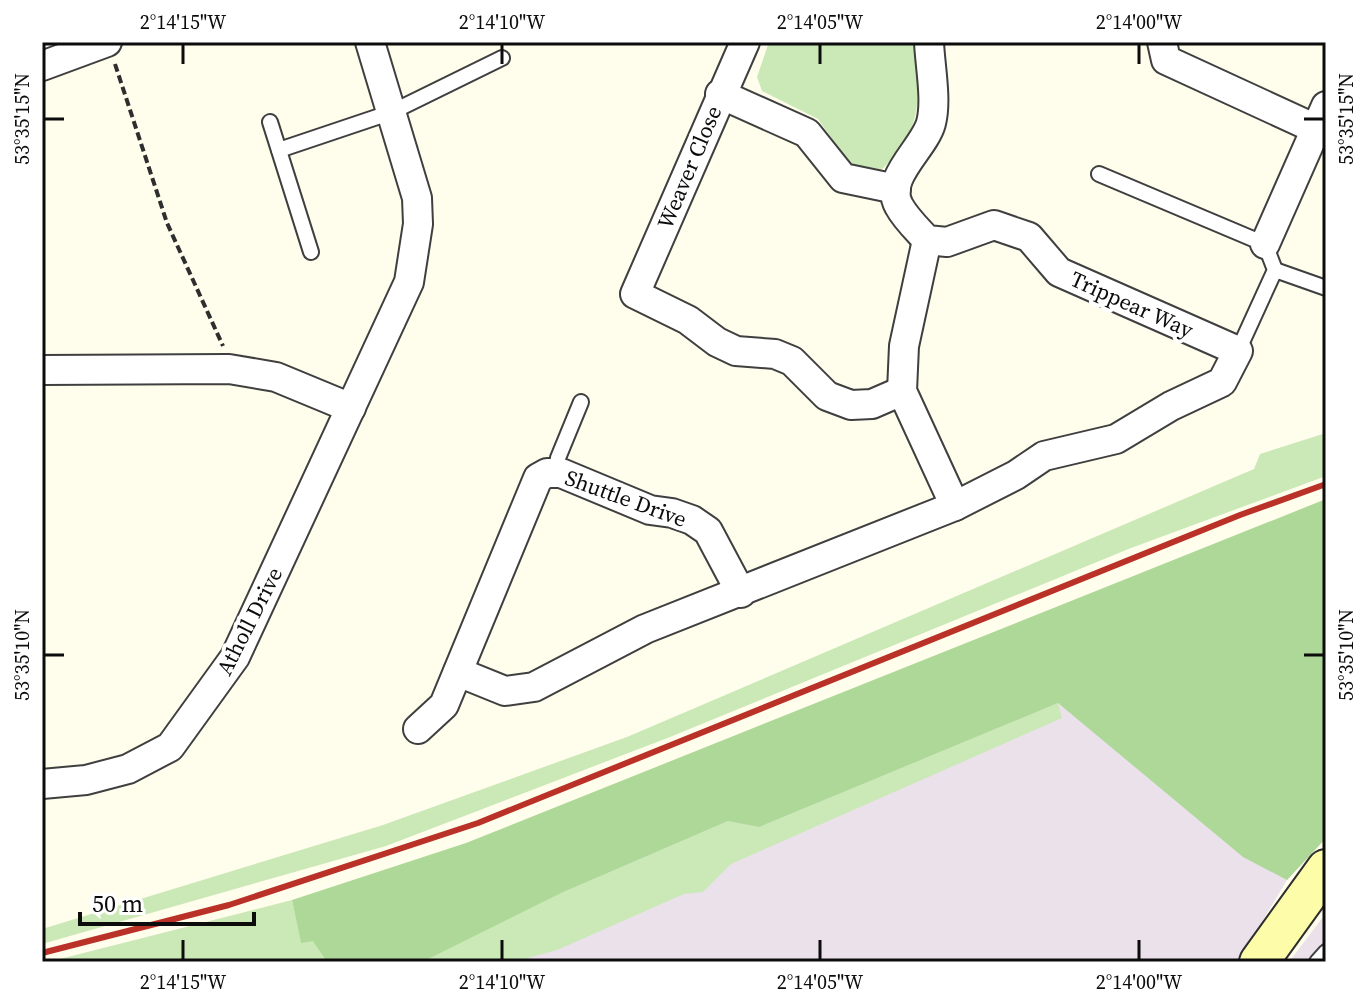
<svg xmlns="http://www.w3.org/2000/svg" width="1368" height="1004" font-family="'Source Serif 4',serif">
<style>
.industrial{fill:#ebe1eb}
.green{fill:#cbe8b7}
.forest{fill:#add897}
.lines{fill:none;stroke-linecap:round;stroke-linejoin:round}
.lane-casing{stroke:#3f3f3f;stroke-width:18}
.street-casing{stroke:#3f3f3f;stroke-width:32}
.secondary-casing{stroke:#2e2e2e;stroke-width:42}
.path{stroke:#2e2e2e;stroke-width:4;stroke-dasharray:8 4;stroke-linecap:butt}
.lane{stroke:#fff;stroke-width:14}
.street{stroke:#fff;stroke-width:28}
.secondary{stroke:#fdfda9;stroke-width:38}
.rail{stroke:#ba3127;stroke-width:6}
.ticks{fill:none;stroke:#0c0c0c;stroke-width:3}
.labels{text-anchor:middle;stroke-width:8;stroke-linejoin:round;paint-order:stroke}
.street-label{font-size:22px;fill:#0c0c0c;stroke:#fff}
.neatline{fill:none;stroke:#0c0c0c;stroke-width:3}
.ticks-label{font-size:20px;text-anchor:middle;fill:#0c0c0c}
</style>
<rect width="100%" height="100%" fill="#fffdec"/>
<g class="industrial">
<polygon points="1082,667 1326,838 1287,880 1238,962 183,962 313,941"/>
<polygon points="1326,913 1326,962 1289,962"/>
</g>
<g class="green">
<path d="M769,42h149c0,55 7,90 -38,129l-27,-2 -35,-50 -56,-28 -5,-14z"/>
<polygon points="1326,433 1326,476 1131,548 670,737 386,846 42,944 42,929 383,825 627,737 1254,469 1260,454"/>
<polygon points="1058,703 1062,718 731,864 703,892 684,894 557,950 513,962 48,962 292,900 301,942 561,893 728,821 759,827"/>
</g>
<polygon class="forest" points="1326,499 1326,838 1287,880 1243,857 1058,703 759,827 728,821 561,893 422,962 327,962 313,941 301,943 292,900 466,843"/>
<g class="lines">
<g class="lane-casing">
<g id="lane">
<polyline points="270,122 311,252"/>
<polyline points="279,150 392,112 502,58"/>
<polyline points="1099,174 1265,244 1275,270 1238,351"/>
<polyline points="1275,270 1326,288"/>
<polyline points="556,473 558,458 581,402"/>
<polyline points="1317,962 1326,952"/>
</g>
</g>
<g class="street-casing">
<g id="street">
<polyline points="745,42 635,294 688,320 717,342 736,351 775,354 792,361 827,396 851,405 872,404 902,391"/>
<polyline points="1162,42 1166,60 1316,129"/>
<polyline points="42,66 107,42"/>
<polyline points="720,94 807,133 843,178 896,189"/>
<polyline points="927,240 904,346 902,391 955,506"/>
<polyline points="1265,244 1326,106"/>
<polyline points="42,370 229,369 276,377 351,408"/>
<path d="M458,672l47,19 29,-4 111,-58 310,-123 61,-31 28,-19 72,-17 55,-33 51,-24 16,-31 -179,-79 -30,-35 -35,-12 -47,17 -20,-2c-9,-10 -21,-21 -28,-34 -16,-28 25,-57 32,-83 6,-23 -1,-57 -2,-81"/>
<polyline points="418,729 444,705 538,478 547,473 561,473 650,510 672,513 692,520 708,531 741,593"/>
<polyline points="42,784 86,780 128,769 170,747 235,657 409,282 418,224 417,198 370,42"/>
</g>
</g>
<g class="secondary-casing">
<polyline id="secondary" points="1259,962 1326,869"/>
</g>
<polyline class="path" points="115,64 167,223 223,346"/>
<use href="#lane" class="lane"/>
<use href="#street" class="street"/>
<use href="#secondary" class="secondary"/>
<polyline class="rail" points="42,953 229,905 478,823 1240,515 1326,484"/>
</g>
<path class="ticks" d="M183,44v20M502,44v20M820,44v20M1139,44v20M44,119h20M1304,119h20M44,655h20M1304,655h20M183,940v20M502,940v20M820,940v20M1139,940v20"/>
<g class="labels">
<g class="street-label">
<text transform="translate(689 167) rotate(-67)" y="8">Weaver Close</text>
<text transform="translate(1132 304) rotate(24)" y="8">Trippear Way</text>
<text transform="translate(626 498) rotate(20)" y="8">Shuttle Drive</text>
<text transform="translate(249 621) rotate(-63)" y="8">Atholl Drive</text>
</g>
</g>
<rect width="1368" height="1004" fill="none" stroke="#ffffff" stroke-width="88"/>
<path d="M80 912v12h174v-12" fill="none" stroke="#0c0c0c" stroke-width="4"/>
<text x="92" y="912" font-size="24" fill="#0c0c0c" stroke="#ffffff" stroke-width="6" paint-order="stroke">50 m</text>
<rect x="44" y="44" width="1280" height="916" class="neatline"/>
<g class="ticks-label">
<text x="183" y="29">2°14'15"W</text>
<text x="502" y="29">2°14'10"W</text>
<text x="820" y="29">2°14'05"W</text>
<text x="1139" y="29">2°14'00"W</text>
<text transform="translate(22 119) rotate(-90)" y="7">53°35'15"N</text>
<text transform="translate(1346 119) rotate(-90)" y="7">53°35'15"N</text>
<text transform="translate(22 655) rotate(-90)" y="7">53°35'10"N</text>
<text transform="translate(1346 655) rotate(-90)" y="7">53°35'10"N</text>
<text x="183" y="989">2°14'15"W</text>
<text x="502" y="989">2°14'10"W</text>
<text x="820" y="989">2°14'05"W</text>
<text x="1139" y="989">2°14'00"W</text>
</g>
</svg>
